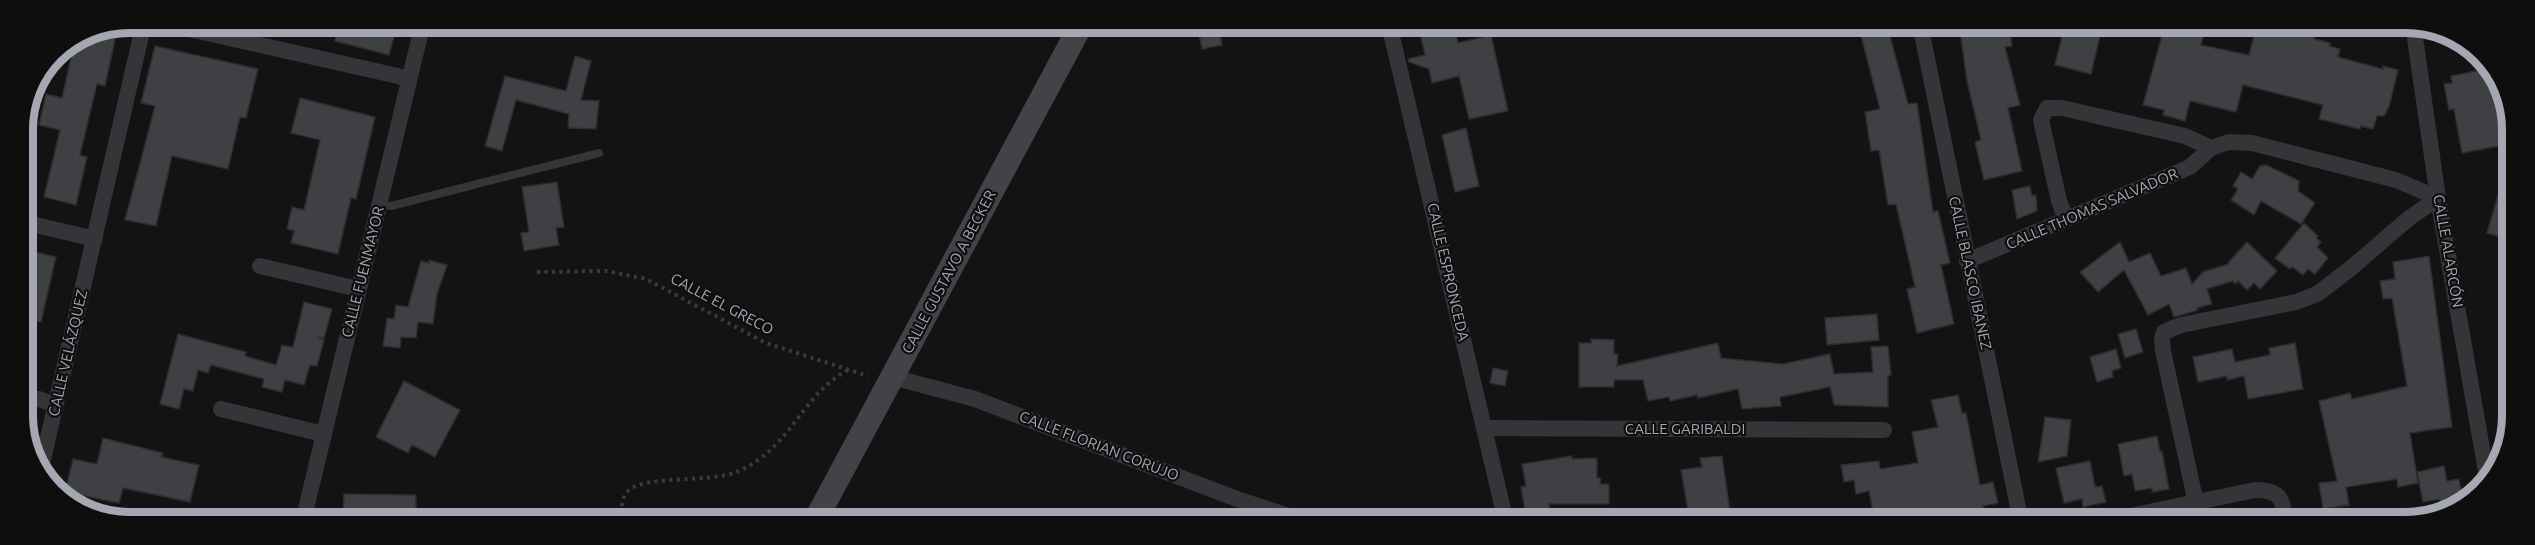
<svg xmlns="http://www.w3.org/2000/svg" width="2535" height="545" font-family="Ubuntu,sans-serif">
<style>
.building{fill:#3f4044;stroke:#2d2d30;stroke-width:1.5}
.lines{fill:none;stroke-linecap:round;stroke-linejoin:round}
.path{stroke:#3a3b40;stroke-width:4;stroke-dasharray:3 4.5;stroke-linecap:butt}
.lane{stroke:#343439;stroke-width:8}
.street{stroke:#343439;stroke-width:16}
.secondary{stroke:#424349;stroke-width:24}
.labels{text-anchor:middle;stroke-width:4.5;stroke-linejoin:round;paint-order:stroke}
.street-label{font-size:15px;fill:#a5a8b3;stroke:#0e0e0f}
.rim{fill:none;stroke:#a5a8b3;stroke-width:8}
</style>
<rect width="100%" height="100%" fill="#131314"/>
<g class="building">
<polygon points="339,23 398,23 389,55 335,41"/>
<polygon points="1418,24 1454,24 1458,43 1491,35 1508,111 1469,119 1459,76 1432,83 1429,69 1409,62 1408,59 1425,55"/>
<polygon points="1858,24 1887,24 1908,104 1917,103 1933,212 1938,211 1950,263 1941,265 1954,324 1917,333 1907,289 1915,287 1896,204 1888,205 1879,150 1871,151 1865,112 1880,109"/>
<polygon points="1959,24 2009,24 2012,46 2005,47 2020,105 2008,108 2022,171 1984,180 1975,142 1981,140 1967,81"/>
<polygon points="2065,24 2103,24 2091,74 2055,65"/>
<polygon points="2165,24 2204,34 2201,45 2249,55 2257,24 2317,24 2314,39 2330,43 2329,46 2340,49 2338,57 2383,69 2383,66 2398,70 2389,107 2384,116 2377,116 2373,129 2361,126 2360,129 2319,119 2323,105 2243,85 2236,112 2190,101 2185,121 2163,115 2164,110 2143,105"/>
<polygon points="88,30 116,35 105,86 97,84 80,155 87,157 76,205 44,197 60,130 39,125 46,94 62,98 75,40"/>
<polygon points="1219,30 1222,45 1202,49 1199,34"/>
<polygon points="155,46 258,69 246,118 240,117 228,169 172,156 156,226 125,220 155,106 141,103"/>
<polygon points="575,56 591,61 581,100 599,101 596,129 568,128 569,114 516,100 502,151 485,146 505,76 566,91"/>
<polygon points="2486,69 2487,76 2491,75 2493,84 2495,84 2501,117 2510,115 2510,144 2462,153 2454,109 2449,110 2444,84 2452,83 2451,76"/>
<polygon points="300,98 375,117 356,199 351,198 338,254 291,243 294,231 287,229 292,207 304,210 320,140 291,133"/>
<polygon points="1466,128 1479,186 1455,192 1442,135"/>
<polygon points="2266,165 2299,181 2298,191 2315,203 2301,224 2261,201 2254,215 2231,200 2238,189 2233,186 2241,172 2252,179 2260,166"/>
<polygon points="2506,168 2510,169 2510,240 2487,233"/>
<polygon points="557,182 564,227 556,228 559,245 524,251 521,233 529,232 522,187"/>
<polygon points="2030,186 2032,196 2036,195 2037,211 2017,219 2012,190"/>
<polygon points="2304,223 2318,236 2316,238 2321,242 2317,247 2328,258 2315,274 2308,269 2303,275 2292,267 2290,269 2275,258"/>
<polygon points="2120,242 2129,262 2150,253 2161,276 2186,268 2192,284 2203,272 2229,264 2228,263 2247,242 2277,271 2260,289 2254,283 2247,290 2238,281 2235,284 2233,281 2207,289 2212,304 2197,308 2198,310 2174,317 2169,304 2148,315 2124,270 2098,292 2080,272"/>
<polygon points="23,249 56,257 41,322 24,318"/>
<polygon points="2429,256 2452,427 2410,433 2418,483 2398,487 2397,479 2346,487 2349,505 2323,509 2319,483 2337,481 2319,401 2350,393 2352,399 2407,386 2392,298 2383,299 2380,281 2395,279 2393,262"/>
<polygon points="429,260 447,265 437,294 433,324 418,322 416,338 401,337 400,348 383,346 387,318 394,319 396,305 408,307 421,261 429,263"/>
<polygon points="304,302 332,309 324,338 317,337 324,340 317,366 310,365 304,385 285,380 282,392 262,387 264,379 211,365 208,373 198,370 193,391 184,389 179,409 160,404 178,334 246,352 245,356 276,365 282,345 293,347"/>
<polygon points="1877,314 1879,340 1827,345 1825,318"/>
<polygon points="2136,329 2143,352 2125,358 2118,334"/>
<polygon points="1591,339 1614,340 1614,354 1618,354 1617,366 1718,343 1721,358 1783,364 1830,354 1834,374 1873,372 1871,347 1888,346 1891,375 1888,376 1888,407 1834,405 1830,387 1780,397 1781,406 1742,409 1738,389 1698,398 1697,395 1670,401 1669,397 1648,401 1643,380 1614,380 1614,387 1579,387 1579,343 1591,343"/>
<polygon points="2295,343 2303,389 2248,399 2244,376 2227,380 2227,376 2198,382 2193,357 2232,349 2235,362 2270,355 2269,348"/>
<polygon points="2116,349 2121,368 2112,371 2113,377 2097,382 2090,357"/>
<polygon points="1493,368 1508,371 1505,386 1490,383"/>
<polygon points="404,381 460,410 435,457 412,445 408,453 376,437"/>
<polygon points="1958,395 1962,413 1966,413 1980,485 1993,482 1998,503 1983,506 1987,522 1875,522 1869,491 1856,494 1854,480 1844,482 1841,465 1879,461 1880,469 1918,463 1912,432 1938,427 1931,400"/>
<polygon points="2045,417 2071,420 2067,456 2038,462"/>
<polygon points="2157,436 2160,452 2162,451 2169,489 2152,492 2152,488 2135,491 2132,474 2124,476 2118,444"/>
<polygon points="103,438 163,453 161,457 199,465 190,502 123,488 119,503 65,492 73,459 97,464"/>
<polygon points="1572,456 1572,459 1597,458 1597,478 1601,478 1600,484 1609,484 1609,504 1549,504 1552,522 1527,522 1521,487 1526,486 1522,464"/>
<polygon points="1722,456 1730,511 1689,517 1681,470 1702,467 1700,458"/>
<polygon points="2090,461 2095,487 2102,486 2106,502 2083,507 2082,499 2064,503 2056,468"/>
<polygon points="2444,466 2447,481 2459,479 2463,502 2441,508 2439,499 2423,502 2417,472"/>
<polygon points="344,494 416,495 416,521 343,521"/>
</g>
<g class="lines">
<g class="path">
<polyline points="537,272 607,271 646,279 766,343 868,376"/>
<path d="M622,521c-1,-10 -1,-23 6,-30 18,-17 82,-7 111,-20 53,-24 62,-76 109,-101"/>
</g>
<polyline class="lane" points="379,205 391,206 599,153"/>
<g class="street">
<polyline points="162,23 398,76 409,80"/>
<polyline points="1389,24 1506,522"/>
<polyline points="1920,24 2021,522"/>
<polyline points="2413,24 2438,198 2487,477"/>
<polyline points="2066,219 2059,201 2041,120 2047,108 2062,108 2185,136 2211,148 2229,142 2252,143 2396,180 2438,198"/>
<polyline points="23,222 95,239"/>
<polyline points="1967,261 2190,167 2211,148"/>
<polyline points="260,266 358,289"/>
<polyline points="892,377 975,399 1237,499 1304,521"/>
<polyline points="24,399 39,399 55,405"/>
<polyline points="221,409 323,434"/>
<polyline points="1485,428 1884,430"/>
<polyline points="41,468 144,23"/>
<polyline points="2196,503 2163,351 2162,339 2164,332 2181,325 2296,302 2317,294 2350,269 2408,219 2438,198"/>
<polyline points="303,521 423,23"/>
<path d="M2101,522l154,-32c26,0 28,9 30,32"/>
</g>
<polyline class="secondary" points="815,521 1082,23"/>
</g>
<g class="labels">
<g class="street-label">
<text transform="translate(2092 209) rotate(-23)" y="5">CALLE THOMAS SALVADOR</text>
<text transform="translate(2448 251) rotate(80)" y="5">CALLE ALARCÓN</text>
<text transform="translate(363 272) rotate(-76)" y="5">CALLE FUENMAYOR</text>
<text transform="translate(949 272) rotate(-62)" y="5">CALLE GUSTAVO A BECKER</text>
<text transform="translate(1448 272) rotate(77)" y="5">CALLE ESPRONCEDA</text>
<text transform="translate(1970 273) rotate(78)" y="5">CALLE BLASCO IBANEZ</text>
<text transform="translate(722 304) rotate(28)" y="5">CALLE EL GRECO</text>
<text transform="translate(68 353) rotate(-77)" y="5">CALLE VELÁZQUEZ</text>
<text x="1685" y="434">CALLE GARIBALDI</text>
<text transform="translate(1099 446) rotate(21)" y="5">CALLE FLORIAN CORUJO</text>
</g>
</g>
<path d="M0 0H2535V545H0ZM129 33H2406A96 96 0 0 1 2502 129V416A96 96 0 0 1 2406 512H129A96 96 0 0 1 33 416V129A96 96 0 0 1 129 33Z" fill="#0e0e0f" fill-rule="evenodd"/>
<path class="rim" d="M129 33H2406A96 96 0 0 1 2502 129V416A96 96 0 0 1 2406 512H129A96 96 0 0 1 33 416V129A96 96 0 0 1 129 33Z"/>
</svg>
